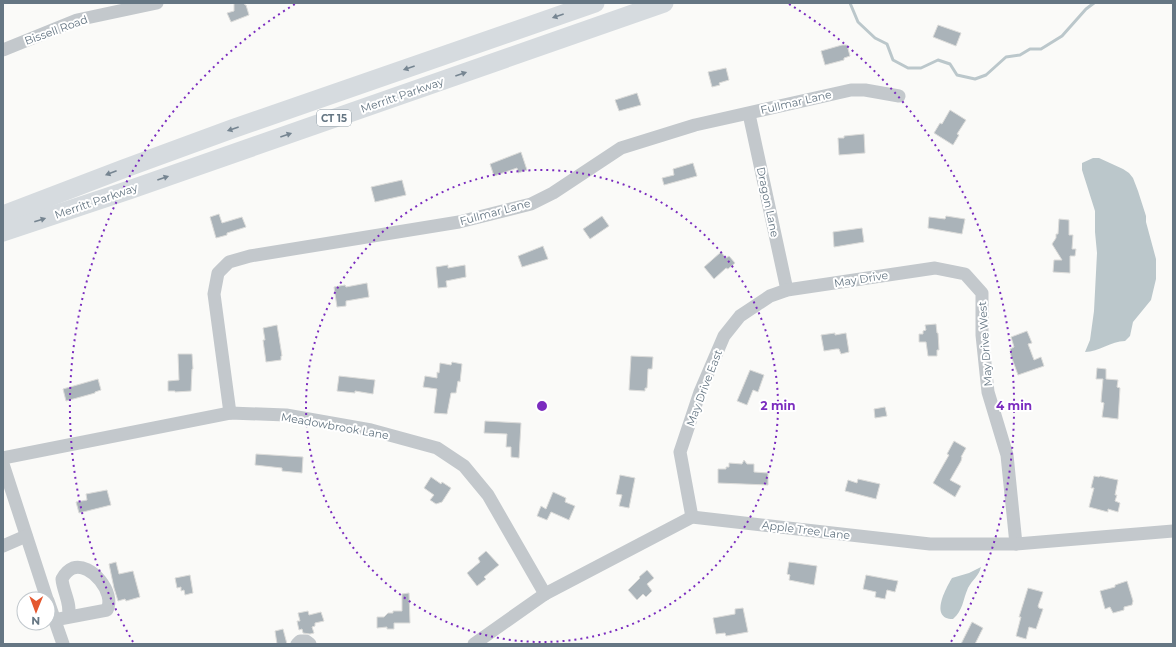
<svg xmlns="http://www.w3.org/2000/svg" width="1176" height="647" font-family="Montserrat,sans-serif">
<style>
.water{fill:#bbc7cb}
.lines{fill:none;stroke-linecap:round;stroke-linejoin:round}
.stream{stroke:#bbc7cb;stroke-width:3}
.building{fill:#aab3b9;stroke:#dcdcda}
.minor{stroke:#c3c8cc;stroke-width:13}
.highway{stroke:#d6dbdf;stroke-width:19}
.oneway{fill:#768591}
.ring{fill:none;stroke:#7b2cbf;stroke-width:2;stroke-dasharray:2 4}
.labels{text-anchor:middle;stroke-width:4;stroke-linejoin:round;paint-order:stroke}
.shield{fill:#fff;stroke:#939fa8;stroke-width:1}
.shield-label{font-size:10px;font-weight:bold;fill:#657683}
.street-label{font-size:11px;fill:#657683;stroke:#fff}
.centre{fill:#7b2cbf;stroke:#fff;stroke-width:2}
.ring-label{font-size:12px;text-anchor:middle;font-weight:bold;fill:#7b2cbf;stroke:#fff;stroke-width:4;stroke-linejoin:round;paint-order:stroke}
</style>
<rect width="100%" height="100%" fill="#fafaf8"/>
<g class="water">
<path d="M1093,158h6l24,11 6,4 4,5 5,13 8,25v6l10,37v20l-5,21 -18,22 -3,14 -5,5c-14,0 -26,11 -40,11l5,-12 4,-29 3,-58 -2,-21v-21l-13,-41v-7z"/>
<path d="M981,567c-2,9 -9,13 -13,21 -5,11 -5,23 -15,31 -24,0 -7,-31 -1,-41l17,-5z"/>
</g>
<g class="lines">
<polyline class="stream" points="850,3 858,22 875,38 887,44 893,60 908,68 921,68 938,60 950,64 957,75 975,79 986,75 1006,57 1020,55 1030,49 1041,49 1062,36 1086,9 1094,3"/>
</g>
<g class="building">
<polygon points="234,3 244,3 245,5 246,5 249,15 231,22 227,13 234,11"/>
<polygon points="938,25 961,33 956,46 933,37"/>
<polygon points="842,45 847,45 850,56 844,58 844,60 825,65 821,51"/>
<polygon points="726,68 729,80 719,83 720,85 712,87 708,72"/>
<polygon points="637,93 641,105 619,111 615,100"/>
<polygon points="950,110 966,120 957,134 959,135 953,145 934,133 940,123 942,124"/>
<polygon points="864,134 865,153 839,155 838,138 844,138 844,136"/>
<polygon points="521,152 527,170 518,173 517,168 494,176 490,164"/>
<polygon points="693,163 697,176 664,185 662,178 674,175 673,169"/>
<polygon points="402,180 406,195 375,202 371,187"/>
<polygon points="219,214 222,223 242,217 246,227 227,233 227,235 216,238 210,217"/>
<polygon points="602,216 609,226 590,239 583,229"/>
<polygon points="946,216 965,219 962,234 928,228 929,217 945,219"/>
<polygon points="1059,219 1069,220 1069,235 1073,235 1072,249 1076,249 1075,256 1070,256 1070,273 1053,272 1054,260 1062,260 1052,244 1056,238 1056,234 1058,234"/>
<polygon points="862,228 864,242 834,247 833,232"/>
<polygon points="543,246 548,259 522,267 518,256"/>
<polygon points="721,252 726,258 729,256 735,263 728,269 726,268 714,279 704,267"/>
<polygon points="448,265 448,268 465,265 466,277 446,281 447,287 438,288 436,267"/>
<polygon points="367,283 369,297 346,301 346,306 337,307 334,287 345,285 346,287"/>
<polygon points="936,324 937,333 938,333 939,350 937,350 937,356 928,356 926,342 919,342 919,334 923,334 923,331 926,330 925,325"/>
<polygon points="277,325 282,356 281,356 281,360 266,362 263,340 265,340 263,328"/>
<polygon points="1027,331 1032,343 1028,344 1034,360 1041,357 1044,366 1018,375 1010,353 1011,353 1010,349 1014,347 1011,337"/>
<polygon points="835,333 835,335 846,333 849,352 841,354 839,349 836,349 824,351 821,335"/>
<polygon points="178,354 192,354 193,369 192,369 191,391 175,392 175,391 168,391 168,381 179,380"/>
<polygon points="631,356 653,357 652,369 648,369 647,388 645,388 645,391 629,390"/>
<polygon points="452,362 462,364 460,382 458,381 456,393 451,393 447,414 434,413 437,389 423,387 425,376 437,378 437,372 439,373 440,363 451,365"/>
<polygon points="1097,368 1106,369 1106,379 1118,380 1117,387 1120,388 1118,419 1102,417 1104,403 1101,402 1103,379 1096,379"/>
<polygon points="750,370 764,375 758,392 753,390 747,405 737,401"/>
<polygon points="339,376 375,380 373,394 355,391 355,393 337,391"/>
<polygon points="98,379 101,390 95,392 95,393 66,401 63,389"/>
<polygon points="885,407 887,416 875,418 874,409"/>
<polygon points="485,421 521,423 519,458 511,457 511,447 506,447 507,434 484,433"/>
<polygon points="954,441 966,448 961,457 962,457 961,461 950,480 961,486 955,497 933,483 949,455 947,454"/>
<polygon points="256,454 303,457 302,473 282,471 282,468 255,465"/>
<polygon points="744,460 747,464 754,464 754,472 768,473 768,485 718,483 718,469 726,469 726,467 729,467 729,463 742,464"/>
<polygon points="620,475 635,478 629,508 619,506 622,495 616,494"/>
<polygon points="1094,476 1099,477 1100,476 1118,480 1115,495 1117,495 1115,501 1120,503 1118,512 1108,509 1108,512 1089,507 1094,488 1091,488"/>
<polygon points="431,477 441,484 442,482 451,488 442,502 436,504 430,500 434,495 424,488"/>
<polygon points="858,479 880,484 876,499 845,491 848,480 857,483"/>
<polygon points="107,490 111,505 79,513 76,502 87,500 86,494"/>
<polygon points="553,492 566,498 565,502 575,506 569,520 551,512 547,520 537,516 541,506 546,509"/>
<polygon points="486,551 499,565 484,577 486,579 477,586 467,573 480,562 478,558"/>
<polygon points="116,562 119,574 133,571 140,597 126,601 125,599 118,601 114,588 109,564"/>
<polygon points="789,562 817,566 814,585 789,580 790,575 787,574"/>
<polygon points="647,570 654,578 647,584 652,591 646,597 643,594 637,600 628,590 640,578 639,577"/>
<polygon points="190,575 193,593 185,595 184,590 181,591 181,587 177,588 175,578"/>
<polygon points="866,575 898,581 895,592 887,590 885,599 875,597 876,592 863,589"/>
<polygon points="1127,581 1133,601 1132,605 1124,607 1124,610 1113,613 1110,607 1105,609 1100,591 1115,587 1115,585"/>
<polygon points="1028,588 1043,592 1038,606 1039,608 1043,609 1036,629 1029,627 1026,639 1016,636 1021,617 1019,617"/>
<polygon points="409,593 410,623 394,623 394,629 387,629 387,627 377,628 377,617 384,617 388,613 393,613 393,611 402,611 402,594"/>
<polygon points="743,608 748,632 726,636 725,633 716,634 713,618 735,614 735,609"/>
<polygon points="308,611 309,615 321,612 324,621 315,623 315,626 312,627 314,633 310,634 303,633 302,629 299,630 297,621 300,621 298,613"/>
<polygon points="972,622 983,628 975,644 961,644"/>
<polygon points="283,629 287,644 277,644 275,631"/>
</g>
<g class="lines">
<g class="minor">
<polyline points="3,50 77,20 157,3"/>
<polyline points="749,114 787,290"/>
<polyline points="230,413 214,294 218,273 229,262 250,256 459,222 531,204 553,193 621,148 695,125 851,90 865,90 899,96"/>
<polyline points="3,458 230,413 286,415 371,430 437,448 464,466 488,495 545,594"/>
<polyline points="3,464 47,599"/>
<polyline points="692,517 680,452 700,392 724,336 740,316 770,296 787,290 935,268 965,274 982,293 982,335 988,392 1007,455 1016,544"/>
<polyline points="3,546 26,536"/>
<polyline points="48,601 63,644"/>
<path d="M54,620l53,-10c9,-17 -16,-48 -34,-42 -5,2 -9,7 -11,11 1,13 10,25 6,38"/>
<polyline points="297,644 300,641 306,641 310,644"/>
<polyline points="474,644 545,594 692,517 930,544 1016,544 1173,531"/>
</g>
<g class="highway">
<polyline points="3,215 123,169 232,129 595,3"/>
<polyline points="3,232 129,190 664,3"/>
</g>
</g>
<defs><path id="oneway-solid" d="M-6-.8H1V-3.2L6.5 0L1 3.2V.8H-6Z"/></defs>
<g class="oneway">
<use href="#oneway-solid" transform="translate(558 16) rotate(161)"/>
<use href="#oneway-solid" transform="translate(409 68) rotate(161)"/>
<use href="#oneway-solid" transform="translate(461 74) rotate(-19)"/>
<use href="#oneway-solid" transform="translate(233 129) rotate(161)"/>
<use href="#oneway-solid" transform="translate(286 135) rotate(-19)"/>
<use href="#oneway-solid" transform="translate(111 173) rotate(159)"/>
<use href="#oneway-solid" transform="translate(163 178) rotate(-19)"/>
<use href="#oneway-solid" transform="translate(40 220) rotate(-18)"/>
</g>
<g class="ring">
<circle cx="542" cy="406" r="236"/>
<path d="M133 642A472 472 0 0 1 295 4M789 4A472 472 0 0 1 951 642"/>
</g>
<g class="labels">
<rect class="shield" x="317" y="110" width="34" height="16" rx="3"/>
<g class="shield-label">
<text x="334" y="122">CT 15</text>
</g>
<g class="street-label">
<text transform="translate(56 30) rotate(-20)" y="4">Bissell Road</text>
<text transform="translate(402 95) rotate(-19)" y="4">Merritt Parkway</text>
<text transform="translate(796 102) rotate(-13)" y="4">Fullmar Lane</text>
<text transform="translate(96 201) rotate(-19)" y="4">Merritt Parkway</text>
<text transform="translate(768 202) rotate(78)" y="4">Dragon Lane</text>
<text transform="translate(495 212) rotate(-15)" y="4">Fullmar Lane</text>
<text transform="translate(861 279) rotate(-9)" y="4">May Drive</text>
<text transform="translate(985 344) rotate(-94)" y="4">May Drive West</text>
<text transform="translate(704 388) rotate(-69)" y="4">May Drive East</text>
<text transform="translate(335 426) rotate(10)" y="4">Meadowbrook Lane</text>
<text transform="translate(806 530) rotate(7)" y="4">Apple Tree Lane</text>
</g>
</g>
<circle cx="542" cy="406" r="6" class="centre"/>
<g class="ring-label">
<text x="778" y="410">2 min</text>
<text x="1014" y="410">4 min</text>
</g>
<rect width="1176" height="647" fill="none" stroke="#657683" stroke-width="8"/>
<g transform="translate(36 611) rotate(181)"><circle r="19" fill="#ffffff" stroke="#c1c8cd"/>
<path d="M0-3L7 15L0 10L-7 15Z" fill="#e4572e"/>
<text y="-6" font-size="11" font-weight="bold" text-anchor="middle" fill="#657683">N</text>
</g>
</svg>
